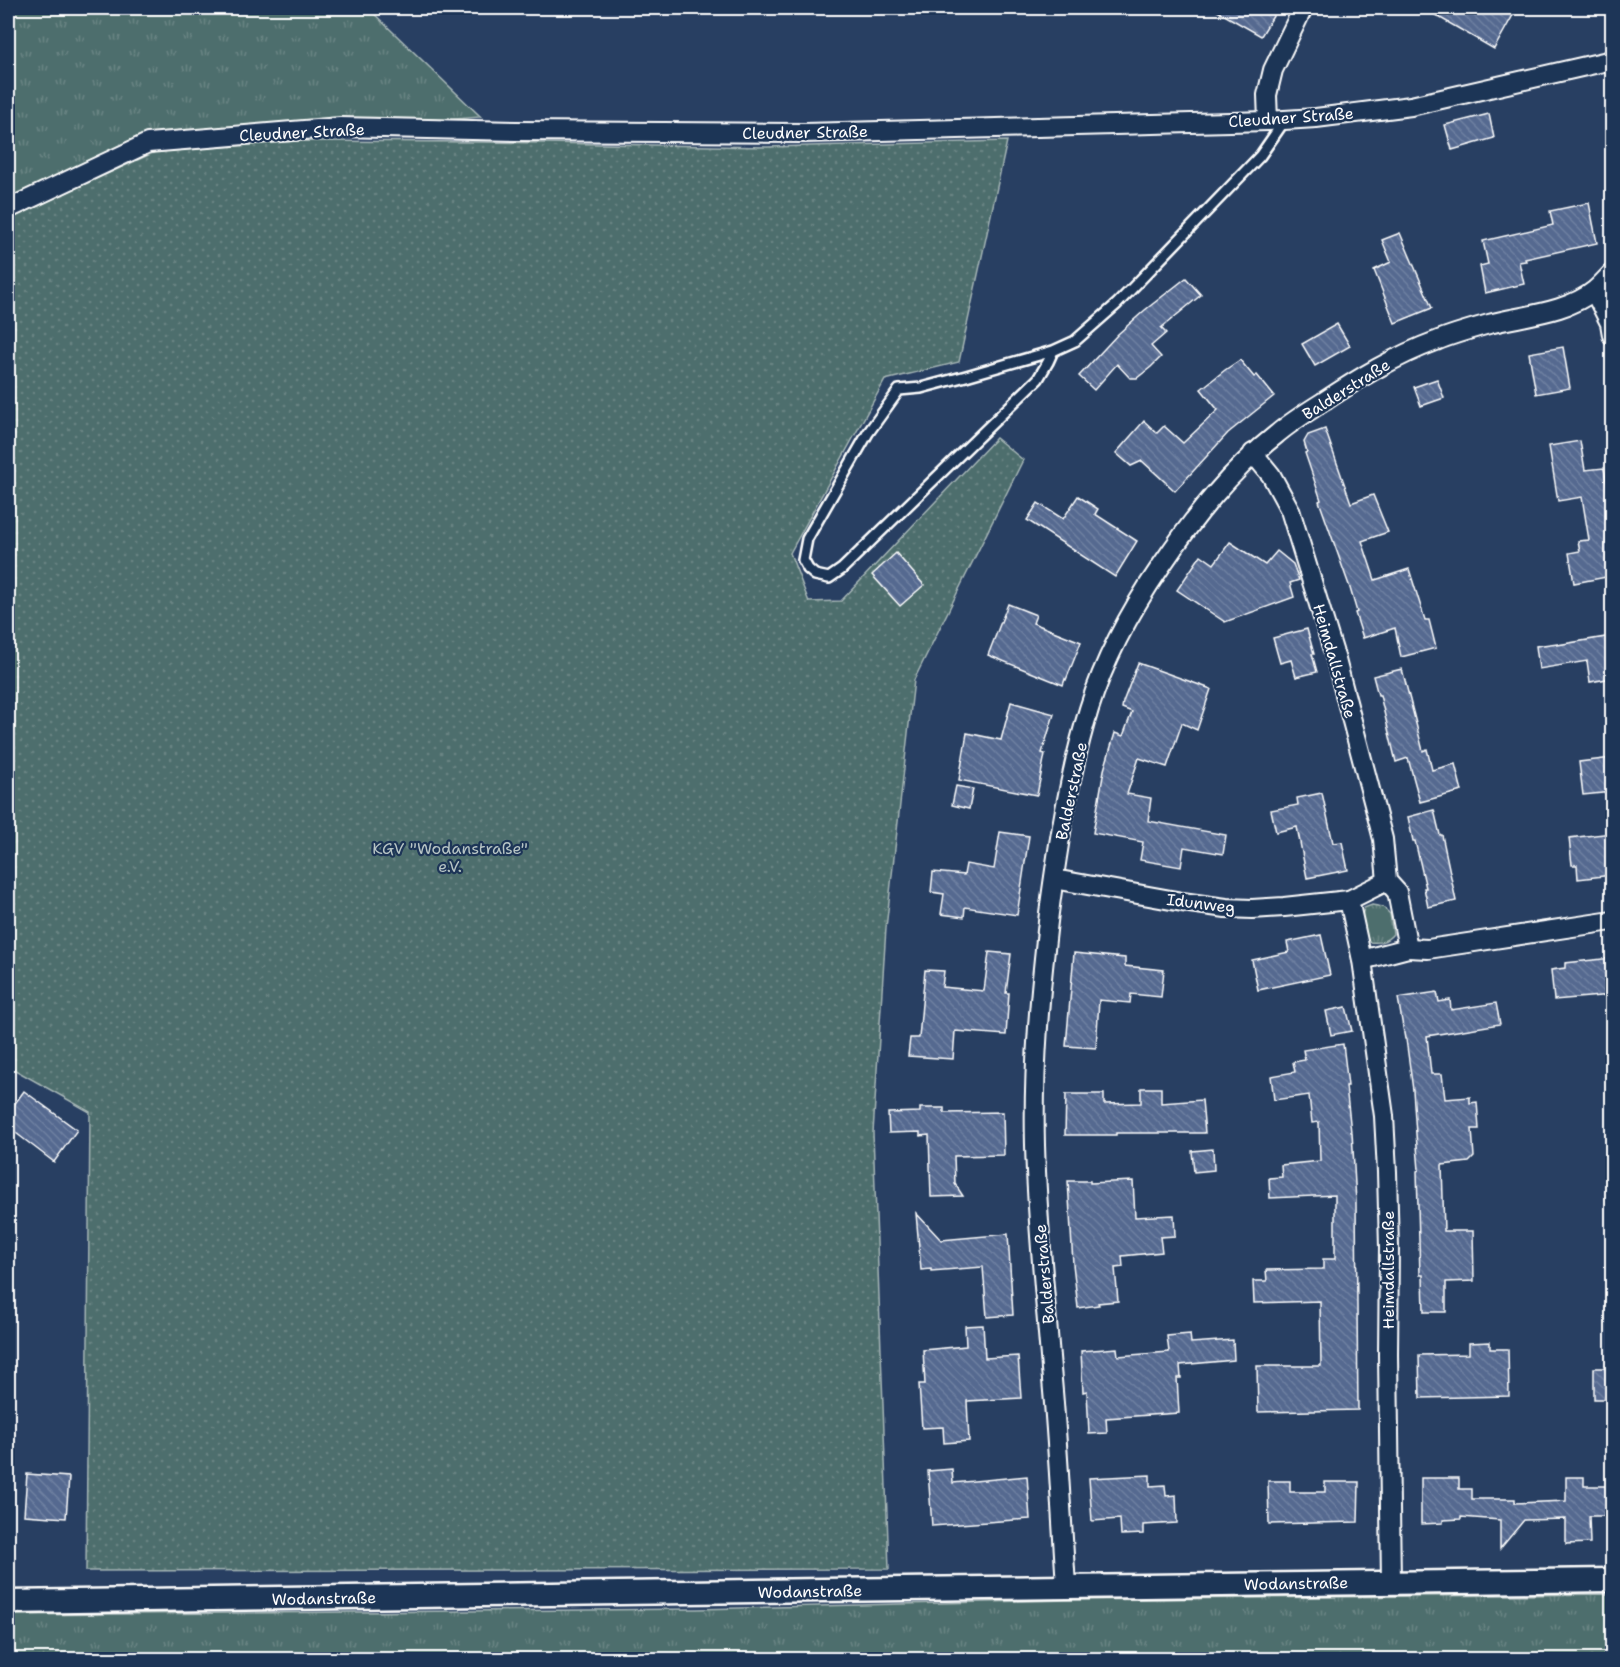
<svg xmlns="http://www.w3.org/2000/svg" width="1620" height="1667" font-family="'Shantell Sans',sans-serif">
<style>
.grass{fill:url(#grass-tufts);stroke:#a6b6b6;stroke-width:1.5}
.park{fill:url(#park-dots);stroke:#a6b6b6;stroke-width:1.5}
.building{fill:url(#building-back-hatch);stroke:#fff;stroke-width:1.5}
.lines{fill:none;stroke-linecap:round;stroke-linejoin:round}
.service-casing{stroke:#fff;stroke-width:14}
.minor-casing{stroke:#fff;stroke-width:22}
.tertiary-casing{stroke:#fff;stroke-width:27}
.service{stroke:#1d3557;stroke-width:9}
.minor{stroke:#1d3557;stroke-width:18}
.tertiary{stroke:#1d3557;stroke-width:22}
.labels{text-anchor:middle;stroke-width:4.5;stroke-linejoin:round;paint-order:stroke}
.street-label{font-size:16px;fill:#fff;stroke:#1d3557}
.park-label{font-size:16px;fill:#b8c5c5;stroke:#1d3557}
</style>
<defs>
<pattern id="grass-tufts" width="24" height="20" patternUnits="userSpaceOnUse" patternTransform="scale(1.5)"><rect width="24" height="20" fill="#4e6e6d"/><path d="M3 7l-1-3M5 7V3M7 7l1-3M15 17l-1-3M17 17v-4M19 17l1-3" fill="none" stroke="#698483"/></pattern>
<pattern id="park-dots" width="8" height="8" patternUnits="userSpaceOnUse" patternTransform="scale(1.5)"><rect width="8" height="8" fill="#4e6e6d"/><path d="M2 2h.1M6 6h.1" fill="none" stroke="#698483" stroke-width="1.8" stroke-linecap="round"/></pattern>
<pattern id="building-back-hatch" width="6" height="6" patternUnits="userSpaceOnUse" patternTransform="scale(1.5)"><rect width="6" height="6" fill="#556990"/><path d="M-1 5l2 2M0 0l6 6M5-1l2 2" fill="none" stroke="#6e80a1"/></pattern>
</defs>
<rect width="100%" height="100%" fill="#283f62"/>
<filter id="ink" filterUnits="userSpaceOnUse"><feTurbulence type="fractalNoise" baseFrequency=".0167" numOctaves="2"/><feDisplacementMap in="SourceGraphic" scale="12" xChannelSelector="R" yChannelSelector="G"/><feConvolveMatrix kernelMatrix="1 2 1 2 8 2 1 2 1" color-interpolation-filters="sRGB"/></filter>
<g filter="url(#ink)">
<g class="grass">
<polygon points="8,8 368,8 481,117 148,143 8,201"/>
<path d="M1372,905l11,2 7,7 3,20c-7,8 -13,9 -23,8 -9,-11 -10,-22 -6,-34z"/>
<polygon points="1612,1594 1612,1660 8,1659 8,1615 697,1609 1068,1600"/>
</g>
<polygon class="park" points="297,141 483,142 767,147 1007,141 959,362 885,380 790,553 809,602 841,601 996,438 1023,460 914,680 886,928 873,1133 889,1569 86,1571 90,1112 8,1066 8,219 155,152"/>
<g class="building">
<polygon points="1212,8 1278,8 1261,36"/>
<polygon points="1423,8 1517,8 1494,49"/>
<polygon points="1489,114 1494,138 1452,150 1445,125"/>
<polygon points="1589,203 1597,243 1525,259 1526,261 1519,262 1524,284 1485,293 1480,266 1488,264 1483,241 1553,225 1550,211"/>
<polygon points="1400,233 1432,308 1395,323 1374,270 1391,262 1382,240"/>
<polygon points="1186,278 1201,295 1161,328 1166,333 1151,346 1161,357 1151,367 1137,378 1130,378 1117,364 1094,390 1079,376 1118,334 1145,310"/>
<polygon points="1337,324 1350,346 1315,366 1302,344"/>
<polygon points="1563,347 1570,388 1536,394 1529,353"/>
<polygon points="1240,360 1254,377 1257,375 1274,396 1228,433 1175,491 1142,461 1131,466 1116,453 1144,421 1157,433 1164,426 1183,443 1218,410 1201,389 1225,370"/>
<polygon points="1437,379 1444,398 1421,406 1414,387"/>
<polygon points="1325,429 1351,503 1373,495 1388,532 1362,541 1375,580 1409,569 1425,620 1429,620 1436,648 1401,657 1395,628 1363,638 1355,613 1357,612 1350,588 1319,501 1321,500 1305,453 1307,452 1304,442 1308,435"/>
<polygon points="1580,441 1585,470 1604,468 1612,515 1612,576 1574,583 1569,553 1580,551 1578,541 1589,540 1582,497 1558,501 1549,446"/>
<polygon points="1078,496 1098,509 1095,514 1137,541 1115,577 1027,520 1038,503 1063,519"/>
<polygon points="1230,542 1265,565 1277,551 1293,564 1299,580 1290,583 1294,597 1225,622 1177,590 1201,555 1214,564"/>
<polygon points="896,553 924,585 900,606 872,575"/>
<polygon points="1008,604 1036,615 1033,623 1081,642 1066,680 1065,679 1063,685 988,655"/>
<polygon points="1307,629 1314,654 1312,654 1317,672 1296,677 1291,660 1280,663 1273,638"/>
<polygon points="1612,636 1612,678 1590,682 1587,661 1539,669 1536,646 1557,643 1557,645"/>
<polygon points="1138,663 1211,689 1197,730 1182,723 1167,767 1139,758 1127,794 1151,798 1148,821 1226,835 1223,854 1184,847 1181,867 1140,860 1143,842 1093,833 1104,770 1115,733 1123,736 1132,712 1122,708 1123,702"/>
<polygon points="1402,669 1423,751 1427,749 1432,770 1455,764 1462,791 1420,802 1408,758 1396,762 1380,695 1378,695 1373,676"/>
<polygon points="1011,702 1054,714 1042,753 1045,754 1037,795 959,780 967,733 1001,740"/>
<polygon points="1612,758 1612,792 1583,795 1579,762"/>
<polygon points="956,786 973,789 969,809 952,805"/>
<polygon points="1322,793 1333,843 1342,842 1348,870 1307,878 1297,827 1276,832 1271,810 1298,805 1297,798"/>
<polygon points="1434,810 1440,835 1442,835 1456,901 1428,907 1424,888 1426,888 1415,841 1413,841 1408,817"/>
<polygon points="1000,832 1029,836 1017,915 965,907 964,917 941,914 944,894 931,892 933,872 964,875 966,864 994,869"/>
<polygon points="1612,833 1612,875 1578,879 1577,865 1572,865 1569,838"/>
<polygon points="1321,935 1330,975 1258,990 1252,960 1289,952 1287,942"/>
<polygon points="989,952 1011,954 1006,993 1009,993 1006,1035 955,1031 953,1059 908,1056 910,1038 919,1038 925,970 944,971 942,987 984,991"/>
<polygon points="1074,953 1125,958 1125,966 1164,970 1161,997 1131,994 1130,1003 1099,1000 1096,1048 1066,1046"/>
<polygon points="1612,958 1612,995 1554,1000 1551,970 1565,968 1565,963"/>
<polygon points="1437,992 1439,1002 1450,1000 1451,1010 1496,1003 1500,1024 1427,1036 1431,1074 1442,1074 1445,1099 1470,1097 1470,1103 1477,1102 1479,1129 1472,1129 1474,1157 1469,1162 1442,1165 1444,1231 1473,1231 1474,1281 1446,1282 1446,1312 1424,1312 1423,1275 1420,1275 1417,1171 1419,1170 1416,1134 1413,1090 1406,1039 1405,1039 1398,998"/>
<polygon points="1346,1007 1352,1031 1331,1035 1326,1011"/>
<polygon points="1343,1044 1348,1086 1346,1086 1351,1132 1352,1132 1356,1202 1358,1410 1258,1412 1257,1366 1321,1366 1320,1301 1254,1303 1253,1281 1267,1281 1266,1270 1323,1269 1323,1259 1335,1259 1335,1195 1270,1198 1269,1178 1282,1177 1281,1165 1320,1161 1319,1122 1312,1123 1309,1095 1274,1100 1271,1076 1295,1072 1293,1062 1305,1060 1303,1050"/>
<polygon points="1141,1088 1161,1088 1161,1103 1202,1100 1205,1133 1116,1133 1116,1135 1065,1135 1066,1094 1104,1094 1104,1104 1141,1103"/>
<polygon points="24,1091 77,1130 54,1162 8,1127 8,1113"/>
<polygon points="920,1108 944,1108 944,1113 1003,1112 1004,1155 954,1156 955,1184 963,1196 931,1197 929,1135 920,1136 920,1132 889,1133 888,1113 920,1112"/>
<polygon points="1213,1149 1214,1170 1194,1172 1192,1151"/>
<polygon points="1068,1181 1090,1181 1090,1183 1133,1181 1135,1217 1174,1215 1175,1236 1160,1237 1162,1252 1122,1256 1123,1267 1115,1268 1118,1301 1098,1303 1099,1305 1078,1308 1073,1264"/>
<polygon points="916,1213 941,1240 1008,1234 1013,1315 987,1317 983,1267 931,1271 931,1269 921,1270"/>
<polygon points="983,1325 985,1358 1018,1356 1021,1398 967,1401 969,1441 944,1443 943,1427 922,1428 919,1384 925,1384 923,1350 966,1346 965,1326"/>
<polygon points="1190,1334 1191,1343 1233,1340 1234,1360 1180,1365 1181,1378 1177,1378 1179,1413 1106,1418 1107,1433 1089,1434 1087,1391 1083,1392 1081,1351 1117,1348 1118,1356 1169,1352 1167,1336"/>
<polygon points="1490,1342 1490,1349 1508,1349 1509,1396 1420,1398 1419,1355 1469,1354 1469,1343"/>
<rect x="1594" y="1368" width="18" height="31"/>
<polygon points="952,1469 953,1483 1027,1476 1030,1519 932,1526 928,1471"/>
<polygon points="27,1474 69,1477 66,1518 24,1515"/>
<polygon points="1150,1475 1150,1486 1165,1485 1166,1496 1176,1495 1177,1523 1143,1525 1143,1534 1121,1535 1120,1519 1092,1521 1089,1478"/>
<polygon points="1566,1477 1584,1477 1584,1486 1612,1486 1612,1516 1589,1516 1590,1543 1566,1544 1566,1519 1524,1520 1500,1549 1500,1520 1461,1517 1461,1519 1443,1520 1443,1523 1421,1524 1421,1478 1459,1478 1459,1489 1472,1489 1472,1499 1515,1499 1515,1503 1566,1501"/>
<polygon points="1268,1481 1290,1481 1290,1492 1325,1492 1325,1482 1359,1482 1358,1522 1269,1524"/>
</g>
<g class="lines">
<g class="service-casing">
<polyline id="service" points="1053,351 1048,362 1038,379 842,569 829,578 815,575 808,569 803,560 807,539 868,433 899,390 921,388 966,376 1053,351 1075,341 1117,304 1260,156 1285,120"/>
</g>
<g class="minor-casing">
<g id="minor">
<polyline points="1268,121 1267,95 1273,70 1303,8"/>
<polyline points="8,209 148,143 340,127 516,131 804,133 1268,121 1316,118 1411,106 1612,60"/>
<polyline points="1594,291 1610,323 1612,335"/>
<polyline points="1253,453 1271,475 1290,510 1336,660 1383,839 1387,881 1397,892 1408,948 1362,960 1384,1116 1387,1172 1389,1248 1388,1355 1391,1582"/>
<polyline points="1054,879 1182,902 1226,908 1252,909 1284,907 1349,900"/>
<polyline points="1408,948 1428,949 1612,921"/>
<polyline points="1362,960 1349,900 1387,881"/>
<path d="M1066,1585c-5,-72 -8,-144 -15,-216 -6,-74 -14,-149 -16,-224 -2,-78 5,-155 14,-232 9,-68 20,-138 40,-204 16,-52 42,-99 72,-143 33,-49 69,-95 116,-132 14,-12 30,-22 46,-32 36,-24 72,-46 113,-61 17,-7 35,-12 53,-17 35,-9 77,-11 106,-34 6,-5 12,-12 17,-17"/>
</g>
</g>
<g class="tertiary-casing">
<path id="tertiary" d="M8,1602c535,-7 1069,-17 1604,-22"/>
</g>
<use href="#service" class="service"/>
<use href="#minor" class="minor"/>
<use href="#tertiary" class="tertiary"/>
</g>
</g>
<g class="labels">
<g class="street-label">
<text transform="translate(1291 117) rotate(-4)" y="6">Cleudner Straße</text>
<text transform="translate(302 132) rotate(-3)" y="6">Cleudner Straße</text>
<text transform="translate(805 132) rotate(-1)" y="6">Cleudner Straße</text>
<text transform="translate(1346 389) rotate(-32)" y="6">Balderstraße</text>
<text transform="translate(1335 661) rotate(74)" y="6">Heimdallstraße</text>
<text transform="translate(1071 791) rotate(-78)" y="6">Balderstraße</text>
<text transform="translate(1201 903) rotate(7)" y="6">Idunweg</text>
<text transform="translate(1388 1270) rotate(-90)" y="6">Heimdallstraße</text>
<text transform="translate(1044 1274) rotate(-95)" y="6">Balderstraße</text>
<text transform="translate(1296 1583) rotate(-1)" y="6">Wodanstraße</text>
<text transform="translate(810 1591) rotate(-1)" y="6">Wodanstraße</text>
<text transform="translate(324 1598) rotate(-1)" y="6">Wodanstraße</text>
</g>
<g class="park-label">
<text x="450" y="854">KGV "Wodanstraße"<tspan x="450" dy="18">e.V.</tspan></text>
</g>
</g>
<rect width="1620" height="1667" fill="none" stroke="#1d3557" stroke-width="30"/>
<rect x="15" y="15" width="1590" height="1637" fill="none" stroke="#fff" stroke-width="2" filter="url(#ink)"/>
</svg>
